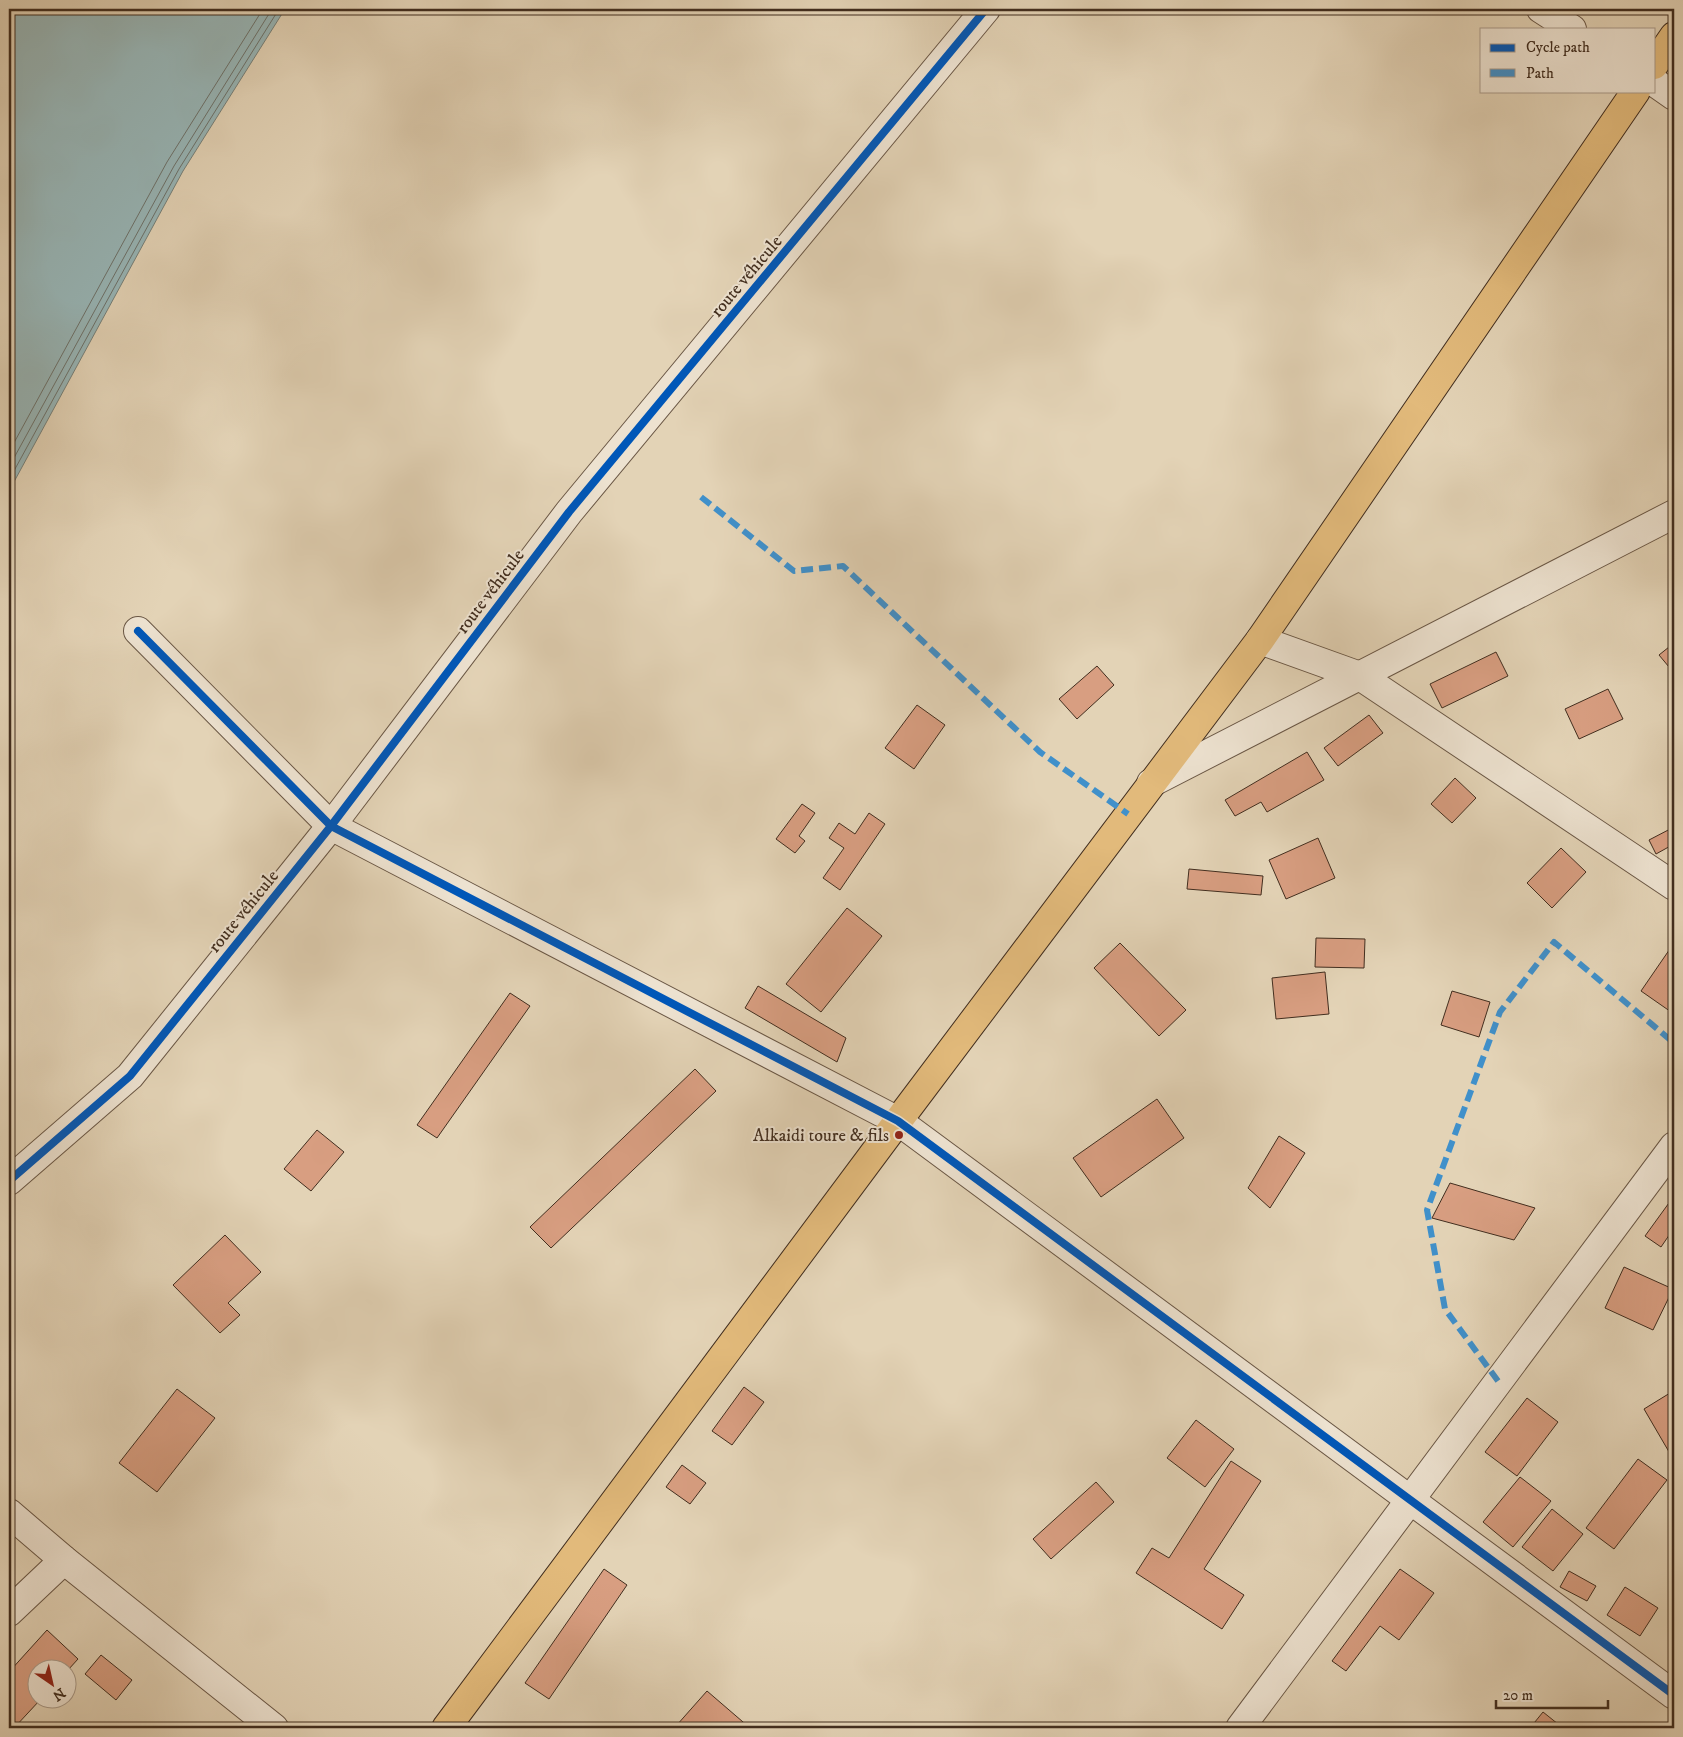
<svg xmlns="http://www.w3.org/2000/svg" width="1683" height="1737" font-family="'IM FELL DW Pica',serif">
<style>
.water{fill:#98b6b7;stroke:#76807a}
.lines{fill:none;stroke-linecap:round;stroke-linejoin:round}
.shore{stroke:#6d726b;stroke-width:1}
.building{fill:#d89e81;stroke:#422e1f}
.minor-casing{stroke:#6a5745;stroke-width:30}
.major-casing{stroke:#422e1f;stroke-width:30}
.minor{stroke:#ede2d0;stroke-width:28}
.major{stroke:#e2ba7b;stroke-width:28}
.quiet{stroke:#4090ca;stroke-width:6;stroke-dasharray:12 6;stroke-linecap:butt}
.cycleway-casing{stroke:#ede2d0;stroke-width:11}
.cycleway{stroke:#0057b8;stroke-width:8}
.poi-dot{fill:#8f2418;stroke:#ede2d0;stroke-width:2}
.labels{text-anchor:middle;stroke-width:4;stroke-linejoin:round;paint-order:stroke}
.street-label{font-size:18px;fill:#422e1f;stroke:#ede2d0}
.poi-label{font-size:18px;fill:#422e1f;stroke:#ede2d0;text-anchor:end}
</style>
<rect width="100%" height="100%" fill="#e3d3b6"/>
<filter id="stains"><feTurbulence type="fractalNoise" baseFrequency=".004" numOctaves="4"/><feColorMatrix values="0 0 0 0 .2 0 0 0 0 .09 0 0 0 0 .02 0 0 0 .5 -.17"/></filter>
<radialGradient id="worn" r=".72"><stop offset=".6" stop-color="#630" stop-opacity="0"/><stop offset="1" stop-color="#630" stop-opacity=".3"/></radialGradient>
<polygon class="water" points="9,9 285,9 183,171 9,491"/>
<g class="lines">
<g class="shore">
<polyline points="9,452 167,162 263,9"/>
<polyline points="9,467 174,166 272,9"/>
<polyline points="9,480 179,169 279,9"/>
</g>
</g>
<g class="building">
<polygon points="1674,643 1674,673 1659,655"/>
<polygon points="1496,652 1508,676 1442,708 1430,684"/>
<polygon points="1097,666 1114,685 1077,719 1059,699"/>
<polygon points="1608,689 1623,719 1579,739 1565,709"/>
<polygon points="917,705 945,725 914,769 885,748"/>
<polygon points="1369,715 1383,733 1338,766 1324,748"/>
<polygon points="1307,752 1324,780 1267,812 1261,802 1235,816 1225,800"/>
<polygon points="1455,778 1476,798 1452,823 1431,804"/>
<polygon points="802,804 815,813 799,836 805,841 795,853 776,839"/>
<polygon points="869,813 885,824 840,890 823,878 844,848 829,838 839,823 855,834"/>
<polygon points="1674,827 1674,844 1656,854 1649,840"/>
<polygon points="1318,838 1335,878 1286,899 1269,860"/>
<polygon points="1561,848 1586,872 1552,908 1527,883"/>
<polygon points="1189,869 1263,876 1261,895 1187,889"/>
<polygon points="847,908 882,936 821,1012 786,984"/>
<polygon points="1316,938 1365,939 1364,968 1315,967"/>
<polygon points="1120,943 1186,1010 1159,1036 1094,968"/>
<polygon points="1674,943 1674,1014 1641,991"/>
<polygon points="1325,972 1329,1014 1276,1019 1272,978"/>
<polygon points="758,986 846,1038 837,1062 745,1008"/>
<polygon points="1452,991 1490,1002 1479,1037 1441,1025"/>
<polygon points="510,993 530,1006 437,1138 417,1125"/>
<polygon points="695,1069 716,1091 551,1248 530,1227"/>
<polygon points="1157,1099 1184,1138 1101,1197 1073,1158"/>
<polygon points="317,1130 344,1152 311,1191 284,1169"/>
<polygon points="1279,1136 1305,1153 1270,1208 1248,1188"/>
<polygon points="1450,1183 1535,1208 1514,1240 1432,1218"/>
<polygon points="1674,1196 1674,1228 1661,1247 1645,1236"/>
<polygon points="225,1235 261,1272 228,1303 240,1315 220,1333 173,1285"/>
<polygon points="1624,1267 1673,1289 1653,1330 1605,1308"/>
<polygon points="744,1387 764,1402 732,1445 712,1431"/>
<polygon points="177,1389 215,1418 157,1492 119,1463"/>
<polygon points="1670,1393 1674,1401 1674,1456 1672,1457 1644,1409"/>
<polygon points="1527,1398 1558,1422 1517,1476 1485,1452"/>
<polygon points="1196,1420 1234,1449 1205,1487 1167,1458"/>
<polygon points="1638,1459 1667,1480 1614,1549 1586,1528"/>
<polygon points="1231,1461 1261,1481 1204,1569 1244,1595 1222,1629 1136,1573 1152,1548 1169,1558"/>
<polygon points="682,1465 706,1483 690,1504 666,1487"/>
<polygon points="1520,1477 1551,1501 1513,1547 1483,1522"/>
<polygon points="1096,1482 1114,1502 1051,1559 1033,1539"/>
<polygon points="1552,1509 1583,1534 1553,1571 1522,1547"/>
<polygon points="604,1569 627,1585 549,1699 525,1683"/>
<polygon points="1400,1569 1434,1593 1399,1640 1380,1626 1346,1671 1332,1661"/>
<polygon points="1569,1571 1596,1586 1587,1601 1560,1587"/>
<polygon points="1625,1587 1658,1608 1640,1636 1607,1615"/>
<polygon points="47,1630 78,1659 68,1670 38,1670 38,1700 40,1700 14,1728 9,1728 9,1672"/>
<polygon points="101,1655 132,1680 116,1700 85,1674"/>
<polygon points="707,1691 750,1728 679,1728 676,1726"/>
<polygon points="1543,1712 1563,1728 1530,1728"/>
</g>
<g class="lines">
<g class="minor-casing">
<g id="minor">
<polyline points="1541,9 1572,29"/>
<polyline points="1654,82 1674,96"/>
<polyline points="138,631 331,826 898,1121 1674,1695"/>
<polyline points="1260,640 1360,676 1674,886"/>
<polyline points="1151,783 1674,514"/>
<polyline points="9,1181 130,1076 331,826 569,512 986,9"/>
<polyline points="9,1513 64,1560 274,1728"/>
<polyline points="9,1612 64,1560"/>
<polyline points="1240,1728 1674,1146"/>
</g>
</g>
<g class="major-casing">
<g id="major">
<polyline points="1654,65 1674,36"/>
<polyline points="446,1728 898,1121 1260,640 1636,91"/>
</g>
</g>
<use href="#minor" class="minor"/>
<use href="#major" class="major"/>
<g class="quiet">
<polyline points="701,497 794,571 843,566 1040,752 1128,814"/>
<polyline points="1498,1381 1445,1309 1427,1210 1500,1012 1554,942 1674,1043"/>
</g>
<g class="cycleway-casing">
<g id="cycleway">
<polyline points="138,631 331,826 898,1121 1674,1695"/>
<polyline points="9,1181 130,1076 331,826 569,512 986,9"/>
</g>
</g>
<use href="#cycleway" class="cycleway"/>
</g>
<circle class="poi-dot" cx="899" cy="1135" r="5"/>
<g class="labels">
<g class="street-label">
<text transform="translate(746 276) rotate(-50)" y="6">route véhicule</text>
<text transform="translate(490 591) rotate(-53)" y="6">route véhicule</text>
<text transform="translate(243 911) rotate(-51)" y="6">route véhicule</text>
</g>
<g class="poi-label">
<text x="889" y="1141">Alkaidi toure &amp; fils</text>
</g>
</g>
<rect width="1683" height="1737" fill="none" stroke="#e3d3b6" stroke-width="30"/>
<rect x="10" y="10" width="1663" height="1717" fill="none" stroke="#422e1f" stroke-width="2.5"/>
<rect x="15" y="15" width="1653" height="1707" fill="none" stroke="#422e1f"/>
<rect x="1480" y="28" width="175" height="65" fill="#ede2d0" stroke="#a99a89"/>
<rect x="1490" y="44" width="25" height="8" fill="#0057b8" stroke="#a99a89"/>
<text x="1526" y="52" font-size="15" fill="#422e1f">Cycle path</text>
<rect x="1490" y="69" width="25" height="8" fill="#4090ca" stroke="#a99a89"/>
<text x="1526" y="78" font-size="15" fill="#422e1f">Path</text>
<g transform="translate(52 1684) rotate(146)"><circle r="24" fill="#ede2d0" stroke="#a99a89"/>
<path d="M0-4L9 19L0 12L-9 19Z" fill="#8f2418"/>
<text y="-8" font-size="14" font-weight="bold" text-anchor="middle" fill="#422e1f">N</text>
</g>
<path d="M1496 1700v8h112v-8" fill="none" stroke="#422e1f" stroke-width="2.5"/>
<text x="1503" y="1700" font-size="15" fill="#422e1f" stroke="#ede2d0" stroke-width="4" paint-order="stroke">20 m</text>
<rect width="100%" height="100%" filter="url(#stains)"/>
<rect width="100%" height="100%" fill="url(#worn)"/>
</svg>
